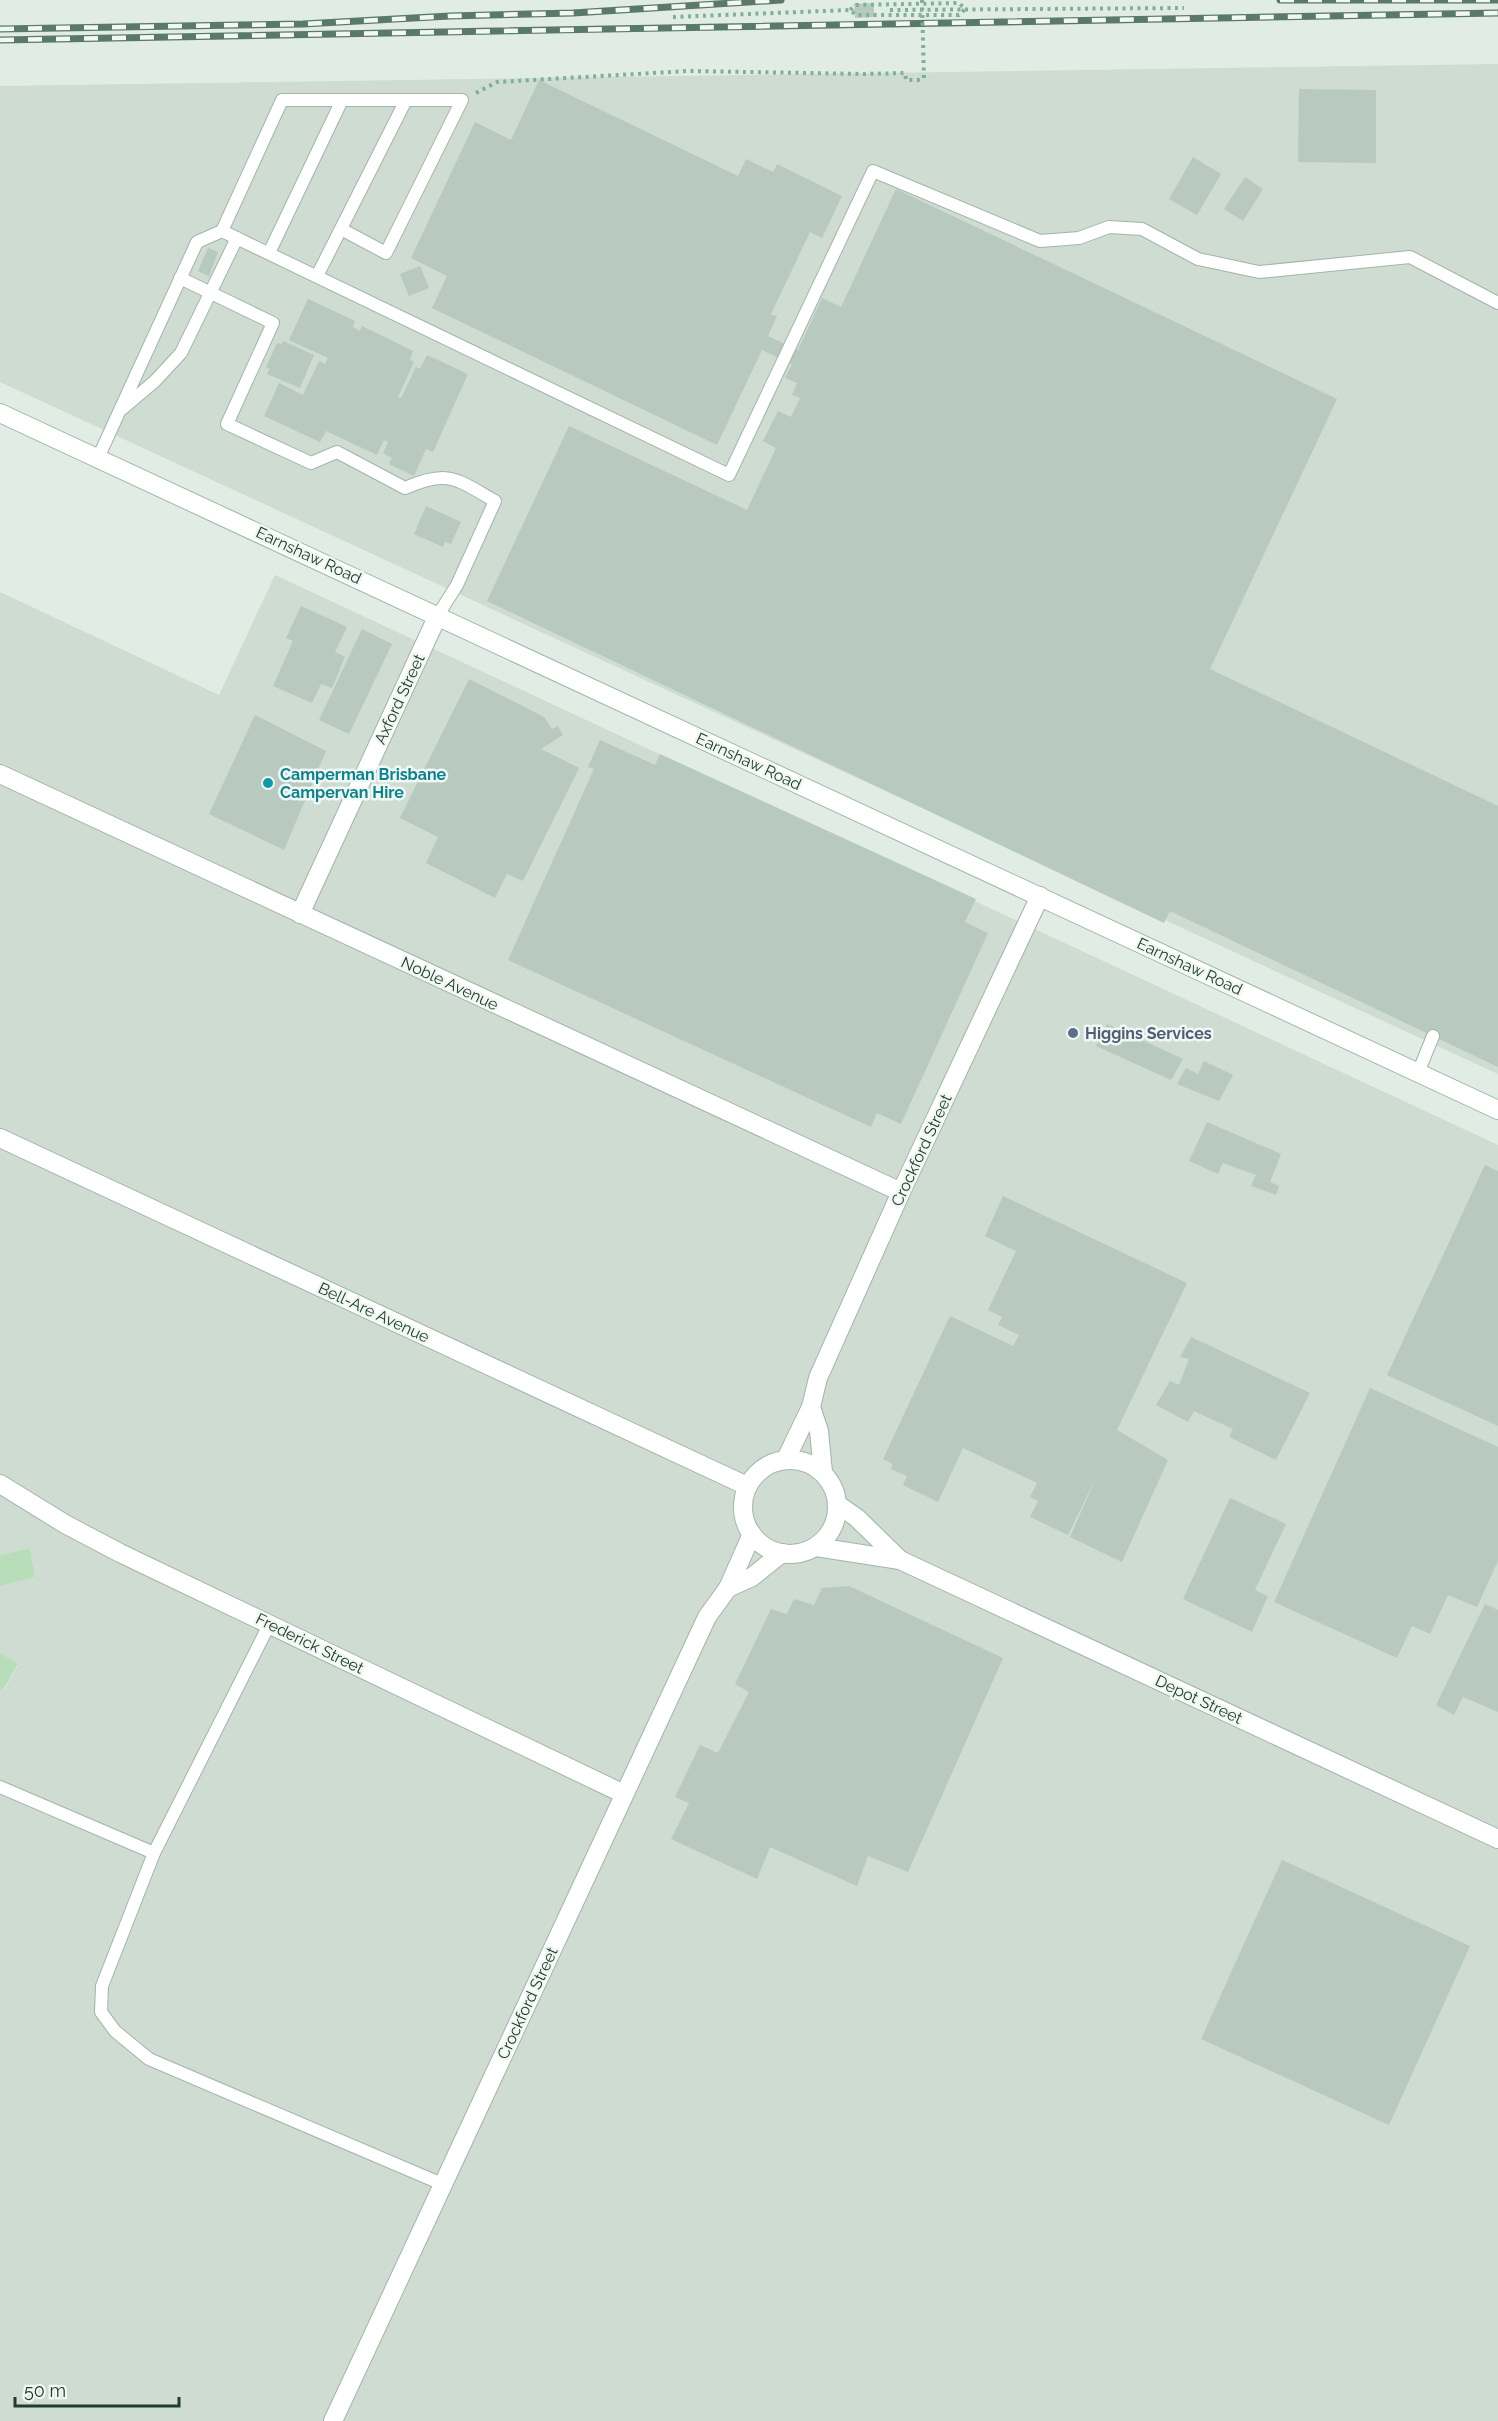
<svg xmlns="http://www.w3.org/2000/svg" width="1498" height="2421" font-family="Raleway,sans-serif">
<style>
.built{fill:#cedcd2}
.green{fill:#b8deb9}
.building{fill:#b8c9bf}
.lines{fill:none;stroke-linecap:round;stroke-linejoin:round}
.lane-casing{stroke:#a3b4aa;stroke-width:14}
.street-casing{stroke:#a3b4aa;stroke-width:20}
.secondary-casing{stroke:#9eb8a9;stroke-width:20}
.path{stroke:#7fb195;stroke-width:4;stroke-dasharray:3 4.5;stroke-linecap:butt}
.lane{stroke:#fff;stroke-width:12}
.street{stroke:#fff;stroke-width:18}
.secondary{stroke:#fff;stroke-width:18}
.rail-casing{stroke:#5a7969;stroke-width:7}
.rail{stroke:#f1f8f3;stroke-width:4.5;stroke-dasharray:14;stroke-linecap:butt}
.path-bridge{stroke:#7fb195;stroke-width:4;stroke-dasharray:3 4.5;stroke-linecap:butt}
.culture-dot{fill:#0f9aa8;stroke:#f1f8f3;stroke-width:2}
.service-dot{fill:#5c6f8a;stroke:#f1f8f3;stroke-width:2}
.labels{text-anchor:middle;stroke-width:5;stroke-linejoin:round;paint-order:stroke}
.street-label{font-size:16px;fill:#203d2e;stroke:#f1f8f3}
.culture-label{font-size:16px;font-weight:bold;fill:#0d838f;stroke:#f1f8f3;text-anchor:start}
.service-label{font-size:16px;font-weight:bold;fill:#4e5e75;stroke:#f1f8f3;text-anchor:start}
</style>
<rect width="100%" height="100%" fill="#e0ece4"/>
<g class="built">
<polygon points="1498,64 1498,1074 0,382 0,86"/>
<polygon points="275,575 1498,1145 1498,2421 0,2421 0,1689 4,1690 18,1665 0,1653 0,1586 35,1577 30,1548 0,1555 0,592 219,695"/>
</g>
<g class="green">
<polygon points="30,1548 35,1577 0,1586 0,1555"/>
<polygon points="0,1653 18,1664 3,1690 0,1689"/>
</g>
<g class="building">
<polygon points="874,3 874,17 855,18 854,4"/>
<polygon points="539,80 738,176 746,159 773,172 777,164 842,196 822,238 810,232 771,314 777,316 768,336 798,350 822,298 841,307 896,189 1337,399 1210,669 1498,806 1498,1067 1170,911 1164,923 487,601 569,426 747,510 776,448 763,441 778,411 791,417 800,398 792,395 797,383 785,378 792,364 762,350 717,445 432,308 447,276 411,258 475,122 511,140"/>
<polygon points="1299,89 1376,90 1376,163 1298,162"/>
<polygon points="1193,157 1221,174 1197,215 1169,199"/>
<polygon points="1245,177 1263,189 1243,221 1224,209"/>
<polygon points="208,248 218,252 209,276 198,271"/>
<polygon points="420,266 429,288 409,296 400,274"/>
<polygon points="308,299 355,321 353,327 360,331 362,326 413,351 410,360 414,362 398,397 401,398 416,367 420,369 427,355 468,374 433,452 426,449 414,476 389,464 392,458 383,453 388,442 384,440 377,455 326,431 320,442 264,416 279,383 303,395 319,361 325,364 328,358 289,340"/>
<polygon points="283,341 314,355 300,388 267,374 270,369 266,367 277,343 282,344"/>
<polygon points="426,506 461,522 451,544 445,542 443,547 414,534"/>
<polygon points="301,606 347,627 335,652 345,657 332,688 321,684 312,703 273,686 293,641 286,638"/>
<polygon points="362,629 392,644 349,734 319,720"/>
<polygon points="469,679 544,717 552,729 558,726 563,735 541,749 579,768 523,881 507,874 495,898 426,863 438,837 400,818"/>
<polygon points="255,715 326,751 284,850 209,814"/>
<polygon points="600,740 655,765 660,754 976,899 965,922 988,933 901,1124 877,1113 871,1127 508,960 594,769 588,767"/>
<polygon points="1107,1024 1183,1059 1171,1080 1096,1046"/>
<polygon points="1204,1061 1233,1075 1219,1101 1177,1084 1186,1068 1198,1074"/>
<polygon points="1207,1122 1281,1154 1270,1182 1279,1186 1276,1195 1251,1186 1256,1175 1223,1163 1218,1174 1189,1161"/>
<polygon points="1485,1165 1498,1171 1498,1426 1387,1375"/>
<polygon points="1003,1196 1187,1283 1117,1430 1168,1460 1122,1562 1070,1537 1099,1471 1068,1535 1030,1517 1038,1501 1030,1497 1037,1483 963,1448 938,1502 903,1485 907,1476 891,1469 893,1464 883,1459 950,1316 1013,1346 1019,1335 998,1325 1002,1317 988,1310 1016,1251 985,1236"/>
<polygon points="1191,1337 1310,1393 1276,1460 1229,1437 1233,1429 1194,1411 1188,1422 1156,1405 1170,1381 1179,1385 1189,1359 1180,1357"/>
<polygon points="1370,1388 1498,1447 1498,1561 1477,1607 1448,1595 1430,1634 1412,1626 1397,1658 1274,1602"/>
<polygon points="1230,1498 1286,1524 1255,1590 1268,1596 1252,1632 1183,1599"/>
<polygon points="849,1586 1003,1658 908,1872 868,1856 857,1886 770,1847 757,1879 671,1839 689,1803 675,1797 700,1745 718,1753 749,1692 735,1684 771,1609 787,1614 794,1599 814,1605 822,1588"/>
<polygon points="1485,1604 1498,1610 1498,1712 1463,1697 1454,1715 1436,1705"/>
<polygon points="1282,1860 1470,1946 1389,2125 1201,2039"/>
</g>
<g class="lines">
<g class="lane-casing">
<g id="lane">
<polyline points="222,231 282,100 462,100 386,253 341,229"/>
<polyline points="269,253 342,100"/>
<polyline points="317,276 406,100"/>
<path d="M180,278l93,45 -46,101 84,39 26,-11 68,36c44,-19 51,-9 90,13l-38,84 -19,30"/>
<polyline points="122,409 155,381 181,353 237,238"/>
<polyline points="98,458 197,242 222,231 729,475 873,171 1040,241 1079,238 1109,227 1142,229 1198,259 1259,272 1410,257 1498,303"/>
<polyline points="1418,1073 1433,1036"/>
<polyline points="270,1623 154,1853 102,1986 101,2012 115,2031 149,2059 442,2184"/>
<polyline points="0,1787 154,1853"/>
</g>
</g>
<g class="street-casing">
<g id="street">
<polyline points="0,774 901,1192"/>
<polyline points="300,914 438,615"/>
<polyline points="0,1138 747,1486"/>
<polyline points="811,1407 819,1431 823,1472"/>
<polyline points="786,1459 811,1407 818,1378 901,1192 1040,896"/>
<circle cx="790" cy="1507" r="47"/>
<polyline points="0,1484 65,1524 120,1553 624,1794"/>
<polyline points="837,1504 857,1518 900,1560"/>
<polyline points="816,1547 900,1560 1498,1839"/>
<polyline points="728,1588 752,1577 782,1553"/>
<polyline points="333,2421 707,1617 728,1588 752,1534"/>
</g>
</g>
<g class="secondary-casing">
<polyline id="secondary" points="0,413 1498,1110"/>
</g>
<g class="path">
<polyline points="890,10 1184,8"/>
<polyline points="673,17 850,10 856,15 959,15 965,9 959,3 856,5 850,10"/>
<polyline points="476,93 497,82 688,71 865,74 905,73 906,80 924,80"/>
</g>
<use href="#lane" class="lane"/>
<use href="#street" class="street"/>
<use href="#secondary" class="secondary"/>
<g class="rail-casing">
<g id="rail">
<polyline points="1280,0 1498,0"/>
<polyline points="0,29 303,24 450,16 573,13 781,0"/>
<polyline points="0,40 1498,13"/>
</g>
</g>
<use href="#rail" class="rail"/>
<polyline class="path-bridge" points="922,0 924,80"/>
</g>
<circle class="culture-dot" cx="268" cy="783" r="6"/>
<circle class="service-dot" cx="1073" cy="1033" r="6"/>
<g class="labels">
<g class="street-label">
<text transform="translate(309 555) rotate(25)" y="6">Earnshaw Road</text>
<text transform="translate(399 699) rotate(-65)" y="6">Axford Street</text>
<text transform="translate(749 761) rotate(25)" y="6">Earnshaw Road</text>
<text transform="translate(1190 966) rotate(25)" y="6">Earnshaw Road</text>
<text transform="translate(450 983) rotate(25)" y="6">Noble Avenue</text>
<text transform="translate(921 1150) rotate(-65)" y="6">Crockford Street</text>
<text transform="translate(374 1312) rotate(25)" y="6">Bell-Are Avenue</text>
<text transform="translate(310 1643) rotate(26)" y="6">Frederick Street</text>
<text transform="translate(1199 1699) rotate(25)" y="6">Depot Street</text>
<text transform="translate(527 2003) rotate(-65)" y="6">Crockford Street</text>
</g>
<g class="culture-label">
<text x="280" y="780">Camperman Brisbane<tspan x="280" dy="18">Campervan Hire</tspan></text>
</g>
<g class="service-label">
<text x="1085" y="1039">Higgins Services</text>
</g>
</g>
<path d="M15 2397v9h164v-9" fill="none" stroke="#203d2e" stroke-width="3"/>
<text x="24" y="2397" font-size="18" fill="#203d2e" stroke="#f1f8f3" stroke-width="4.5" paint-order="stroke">50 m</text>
</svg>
